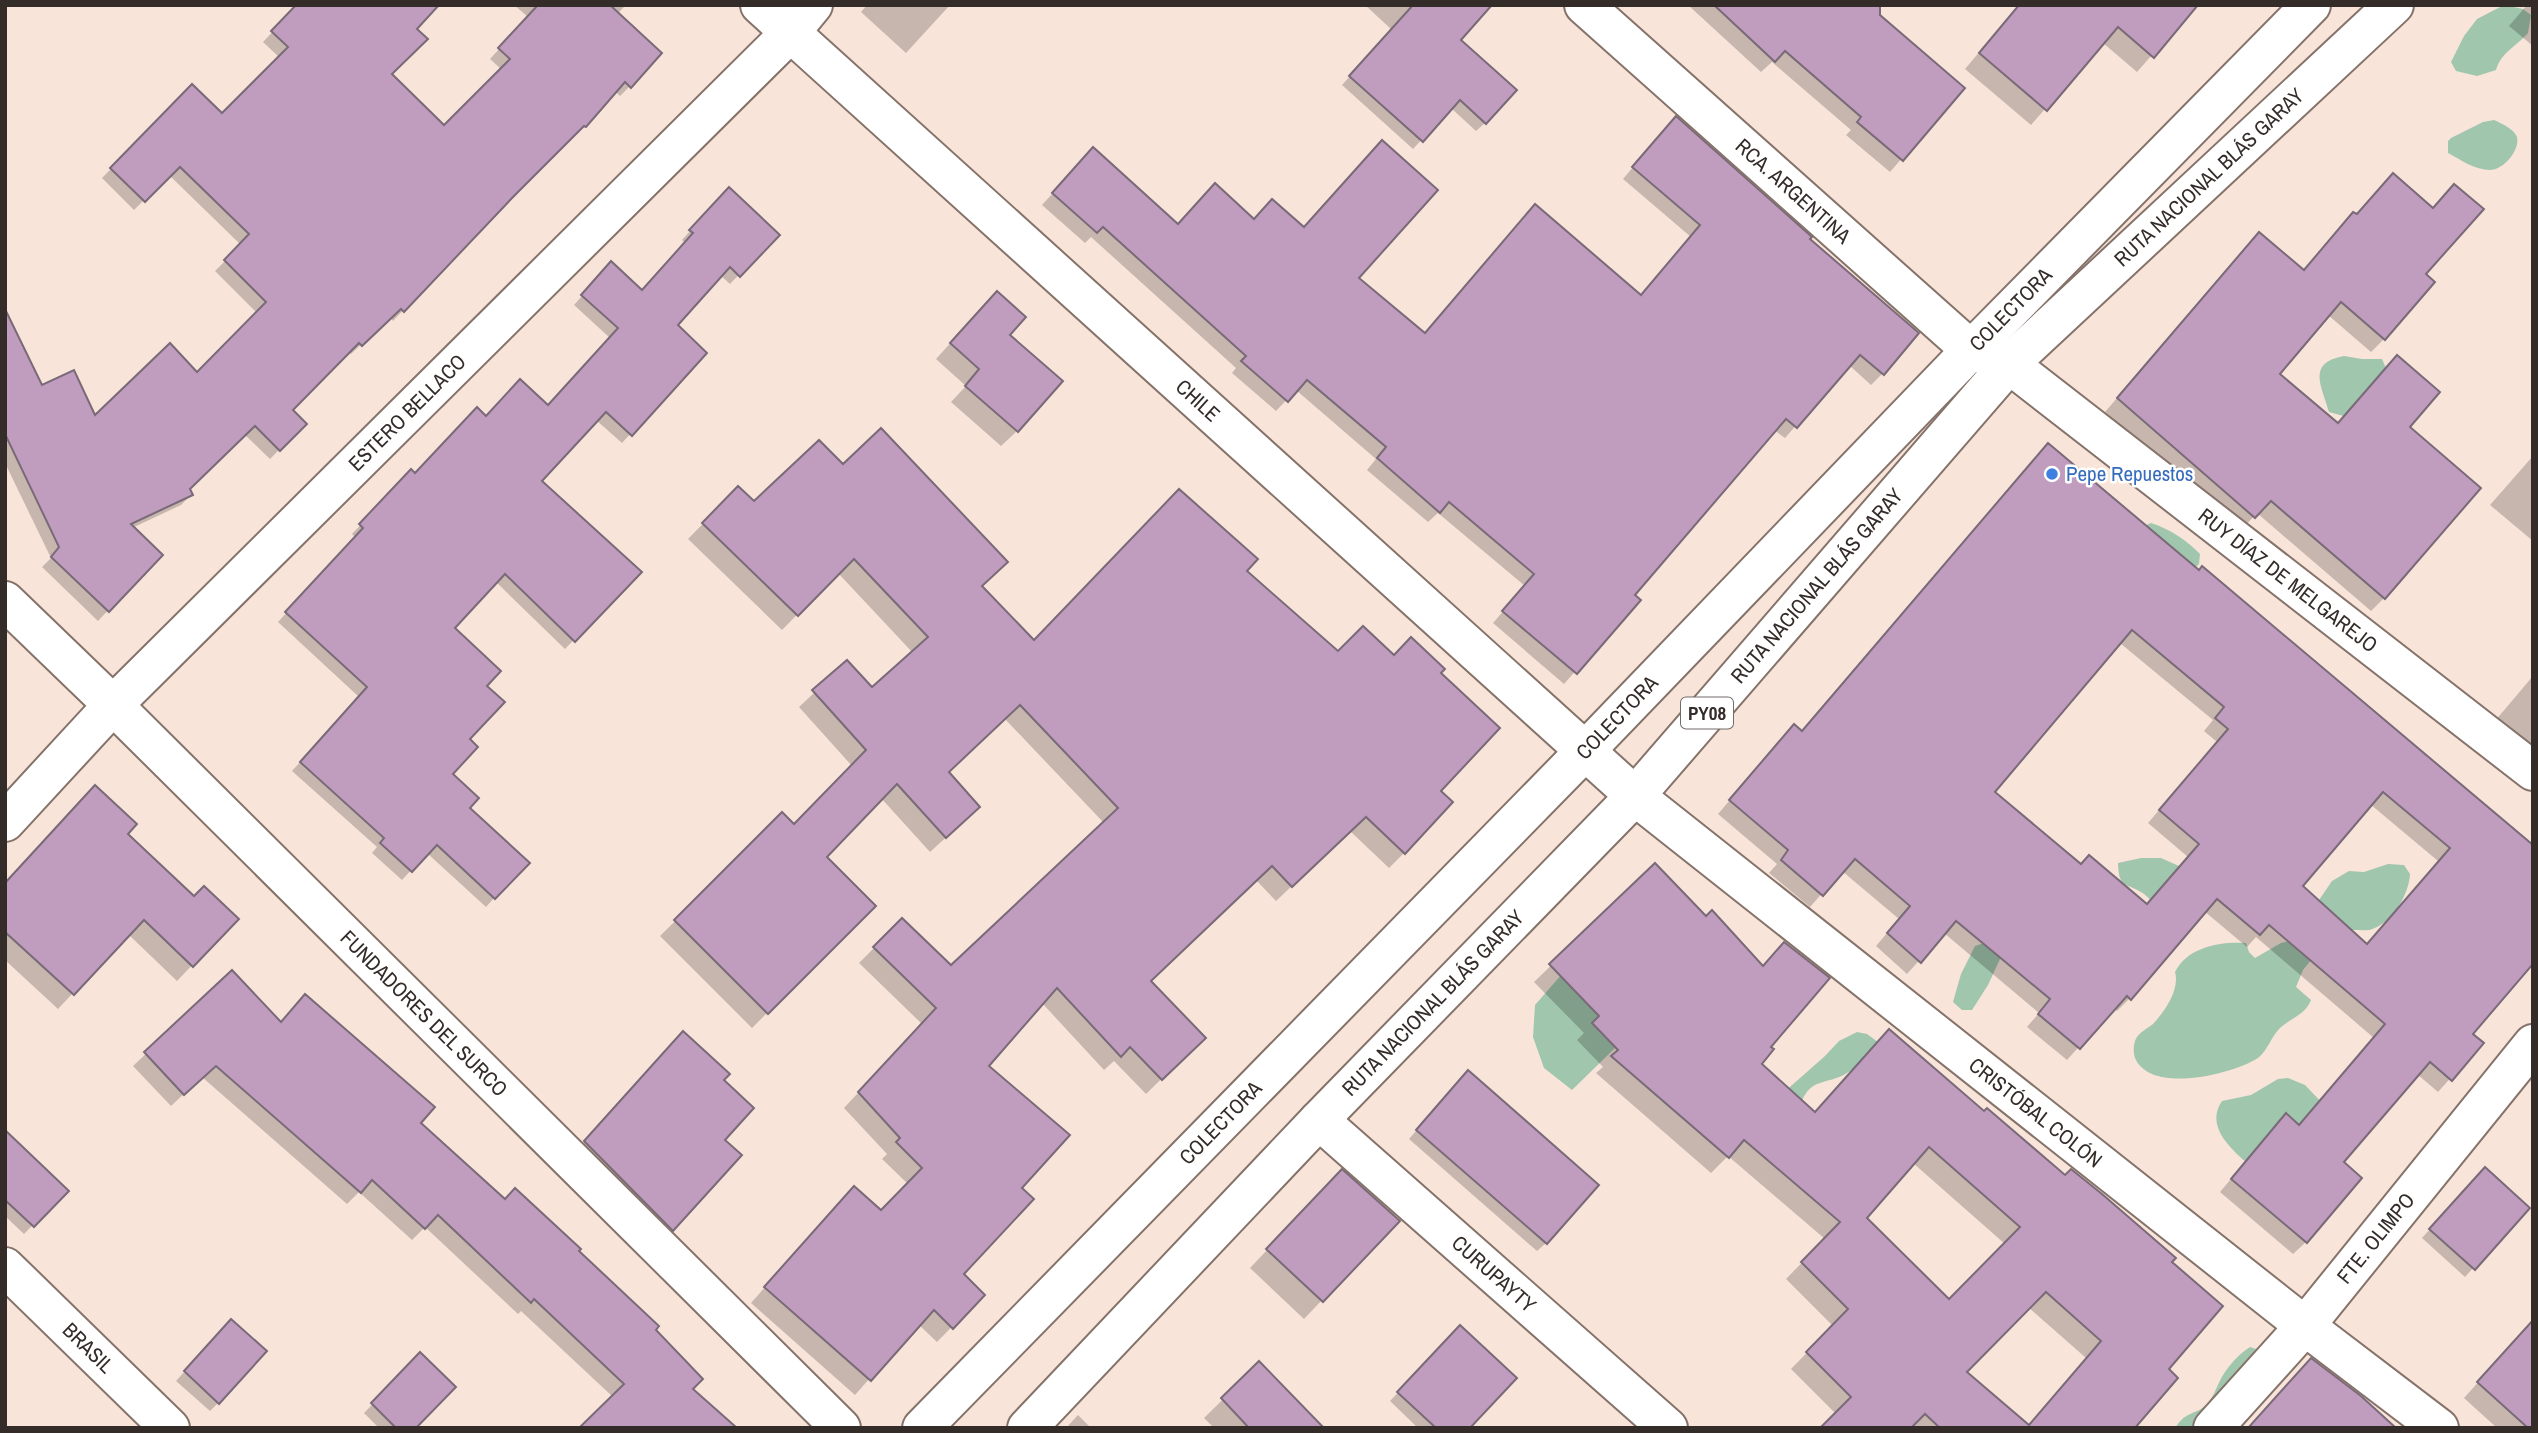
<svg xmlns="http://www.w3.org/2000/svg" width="2538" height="1433" font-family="'Archivo Narrow',sans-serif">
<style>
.green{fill:#a0c6ad}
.shadow{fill:#0003;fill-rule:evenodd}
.building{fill:#c09cbe;stroke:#796a78;stroke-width:2;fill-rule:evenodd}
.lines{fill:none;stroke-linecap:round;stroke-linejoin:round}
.minor-casing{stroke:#85736a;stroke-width:42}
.secondary-casing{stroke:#85736a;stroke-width:42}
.trunk-casing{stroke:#85736a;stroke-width:42}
.minor{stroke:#fff;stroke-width:38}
.secondary{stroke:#fff;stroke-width:38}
.trunk{stroke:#fff;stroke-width:38}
.shop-dot{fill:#3f7fe0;stroke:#fff;stroke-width:2.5}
.labels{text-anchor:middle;stroke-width:5;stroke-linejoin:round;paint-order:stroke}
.shield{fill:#fff;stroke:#716b69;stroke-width:2}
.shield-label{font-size:19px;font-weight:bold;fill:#342c29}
.street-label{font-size:21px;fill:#342c29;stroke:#fff}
.shop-label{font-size:21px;fill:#366cbe;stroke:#fff;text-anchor:start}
</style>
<rect width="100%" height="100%" fill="#f9e4da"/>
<g class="green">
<path d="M2504,5l19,4 8,6 -3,18c-11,13 -27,19 -32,37l-19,6 -21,-5 -5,-9 13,-26 13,-17z"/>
<path d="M2494,120c7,3 21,10 23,17 3,14 -14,33 -27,33 -15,0 -29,-10 -42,-17v-12l3,-3 32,-16z"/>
<path d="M2344,356l18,3h20l4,9 -35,50 -22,-6c-7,-26 -23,-49 15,-56z"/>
<path d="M2151,523c17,5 37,18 49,31l-1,10 -10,10 -52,-45z"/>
<path d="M2141,858h20l18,8 4,9 -28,29c-4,-4 -9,-9 -14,-12 -17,-10 -22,-4 -23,-29z"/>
<path d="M2388,864l16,1 6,9c-1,21 -19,51 -41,56 -9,1 -18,-1 -27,1l-25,-28 15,-22 17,-10 15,1z"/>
<path d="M2300,938l15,17 -12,15 -7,17 15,13c-6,15 -20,18 -31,28 -9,9 -12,22 -22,30 -25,16 -107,37 -123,0 -2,-6 -2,-15 2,-21 3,-5 11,-9 16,-13 12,-13 27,-35 22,-52 12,-25 46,-31 71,-29l3,9 6,6 26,-15z"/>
<polygon points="1987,942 2007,951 2000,959 1988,985 1972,1010 1962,1010 1953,1002 1961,974 1975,946"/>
<polygon points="1562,974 1635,1042 1615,1048 1572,1090 1544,1068 1533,1037 1535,1005"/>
<path d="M1857,1032l10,2 15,11c-11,10 -22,21 -35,28 -21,13 -37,3 -47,33l-26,-5 51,-45 14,-15z"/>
<path d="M2288,1078l17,7 20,21 -77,58c-18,-16 -43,-38 -26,-63l29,-6 27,-16z"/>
<path d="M2250,1347l9,3 -59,78h-25c12,-18 19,-12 31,-23 8,-8 11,-20 17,-30 7,-11 16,-21 27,-28z"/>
</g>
<g class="shadow">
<polygon points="298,5 415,29 389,74 444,127 502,70 490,59 528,17 514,5 626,5 617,14 630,86 620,96 615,91 584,126 511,196 393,321 390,317 351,354 348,351 290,410 305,424 270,459 244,434 188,489 191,495 181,505 132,528 161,555 98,621 42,567 51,558 5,463 5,321 41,387 94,417 197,374 257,313 215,271 241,245 169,175 134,210 102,178 192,86 222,115 280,58 263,42"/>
<polygon points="867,5 950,5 906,53 861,12"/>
<polygon points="1365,5 1490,5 1459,40 1485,123 1476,131 1451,108 1413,149 1342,85 1392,30"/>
<polygon points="1688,5 1866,5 1962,89 1890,172 1846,135 1851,130 1772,62 1761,72"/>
<polygon points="2019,5 2196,5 2137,72 2103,43 2031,125 1965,69"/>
<polygon points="2527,5 2533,5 2533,46 2509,26"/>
<polygon points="1665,129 1807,240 1882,374 1871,385 1849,365 1785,438 1774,430 1633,596 1638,600 1564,684 1493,623 1525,586 1438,513 1428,522 1367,470 1376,459 1296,390 1276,411 1232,373 1236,368 1091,237 1085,243 1042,205 1082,161 1178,226 1254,221 1357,278 1424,335 1640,297 1691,237 1623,179"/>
<polygon points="720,198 777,235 730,284 720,275 675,325 704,353 622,443 596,420 539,481 640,572 565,649 496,582 453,628 484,686 467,739 451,775 468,808 494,898 486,907 427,853 402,880 372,853 377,847 292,771 359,697 278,622 355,537 352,534 403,480 415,475 485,418 548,407 610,338 574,305 603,272 641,292 685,243 682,240"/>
<polygon points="2340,227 2424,274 2384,339 2371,352 2328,315 2278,374 2337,425 2397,357 2408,427 2384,598 2371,611 2257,513 2241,530 2105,412 2247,247 2303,271"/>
<polygon points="982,308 1008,335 1017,431 1001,446 951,402 966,386 936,359"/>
<polygon points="2533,456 2533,541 2490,505"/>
<path d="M2036,458l497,389 -62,187 11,9 -44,49 -21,-18 -76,88 -35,80 -13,12 -73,-62 54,-64 24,-2 76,-88 -118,-101 -9,10 -43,-36 -74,87 -13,13 -3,-3 -47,52 -40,-33 12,-14 -95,-80 -37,41 -31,-28 23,-27 -57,-48 -32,36 -41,-34 8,-9 -59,-50 64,-75 19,-6zM2120,643l93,77 -9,11 13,11 -69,81 40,34 -42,49 -66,-40 -88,-74zM2370,804l68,57 -72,84 -66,-59z"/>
<polygon points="843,467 980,586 1033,642 1245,572 1338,653 1394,657 1438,673 1438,791 1404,853 1389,868 1350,831 1276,901 1256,880 1149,982 1203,1038 1146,1094 1114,1061 1104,1070 1042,1003 987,1066 1020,1189 961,1275 983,1295 937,1342 918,1324 855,1395 751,1303 839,1203 881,1212 908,1184 882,1159 887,1154 844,1108 922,1024 859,963 902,920 951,968 1104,823 1004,718 947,772 963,822 930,852 881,798 825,857 874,906 752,1028 660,936 782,815 794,826 852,766 799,707 847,662 872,690 913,653 838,573 782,630 688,539 738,488 754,504"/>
<polygon points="2533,676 2533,759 2489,728"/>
<polygon points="125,834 194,898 236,919 177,981 128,934 58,1009 5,960 5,884"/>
<path d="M1655,865l113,182 -9,17 55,50 75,-83 95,83 186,149 -4,107 -34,58h-310l14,-14 -45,-45 42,-43 -47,-47 39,-40 -97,-83 -17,17 -115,-100 7,-6 -26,-27 7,-7 -50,-51zM1913,1163l92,81 -56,57 -84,-83zM2028,1307l58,51 -59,68 -63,-54z"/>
<polygon points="232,972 280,1024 419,1124 653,1330 690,1389 613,1397 521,1311 518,1314 425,1227 412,1240 359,1192 347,1204 202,1077 171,1106 133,1066"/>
<polygon points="674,1042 721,1080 723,1140 672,1230 664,1238 576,1151"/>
<polygon points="1459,1081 1546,1243 1537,1251 1409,1139"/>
<polygon points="5,1147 66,1191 24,1234 5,1216"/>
<polygon points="2476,1178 2473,1268 2465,1277 2422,1238"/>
<polygon points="1324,1190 1397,1221 1304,1319 1250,1268"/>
<polygon points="2533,1321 2533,1428 2497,1428 2464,1398"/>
<polygon points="1460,1328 1468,1428 1418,1428 1390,1401"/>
<polygon points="222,1330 218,1403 210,1411 176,1381"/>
<polygon points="420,1355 414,1428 379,1428 364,1413"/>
<polygon points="1259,1364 1294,1428 1214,1428 1204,1418"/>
<polygon points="1078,1415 1091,1428 1066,1428"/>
</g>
<g class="building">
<polygon points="296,5 439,5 417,29 428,39 392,74 444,125 510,59 498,48 537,6 610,5 662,53 631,88 625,82 586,127 584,126 514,196 404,312 401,309 362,346 359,343 293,410 307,424 280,451 255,426 190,489 193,495 131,524 163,555 109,612 51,557 59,547 5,434 5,309 42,385 74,370 95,415 170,343 197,372 266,302 224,260 249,234 180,167 145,202 110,168 192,84 222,113 288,47 271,31"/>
<polygon points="1413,5 1492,5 1461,40 1517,90 1486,124 1460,100 1423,142 1349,76"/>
<polygon points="1714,5 1880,5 1880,15 1965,88 1903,161 1857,122 1861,117 1785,51 1775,62"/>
<polygon points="2019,5 2198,5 2154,58 2118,27 2047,111 1979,53"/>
<polygon points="1676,116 1812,237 1810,239 1919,333 1884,375 1860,355 1797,428 1786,419 1635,595 1641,600 1577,674 1502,611 1534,574 1449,502 1440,513 1377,458 1386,447 1307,380 1288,402 1241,361 1246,356 1103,227 1097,233 1052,193 1093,147 1178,224 1215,183 1254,219 1272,199 1304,227 1382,140 1438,190 1359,278 1425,333 1535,204 1641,295 1700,225 1632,167"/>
<polygon points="2393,173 2433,208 2454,184 2484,209 2426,274 2435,282 2385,340 2341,302 2280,374 2338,423 2397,355 2440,392 2410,427 2481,488 2385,599 2271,501 2255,518 2117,398 2259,232 2304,270 2353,212 2357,214"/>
<polygon points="729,187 780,235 740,277 730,267 678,325 707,353 632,436 606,412 542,481 642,572 575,642 505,574 455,628 501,671 487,686 505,702 470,739 478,747 453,774 479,798 470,808 530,863 495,899 437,845 412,872 380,843 384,838 300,762 367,687 285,612 363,528 359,524 411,469 415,473 477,407 486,416 520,379 548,405 618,328 581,295 611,261 642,290 693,233 689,230"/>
<polygon points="997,291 1026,317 1010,335 1063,381 1018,432 965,386 979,369 950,343"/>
<polygon points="881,428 1008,562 982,586 1034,640 1179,489 1258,559 1247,571 1338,651 1363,626 1394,655 1411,637 1445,669 1441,673 1500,728 1441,791 1453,802 1405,854 1366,817 1292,887 1272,866 1151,981 1206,1038 1162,1080 1130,1047 1121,1057 1057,988 989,1066 1070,1135 1022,1188 1034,1199 964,1274 985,1295 953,1329 934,1310 871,1381 764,1287 854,1186 881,1210 922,1168 896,1142 900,1138 858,1092 936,1008 873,947 902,918 951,965 1118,808 1020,705 949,772 980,807 946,838 897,784 827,857 876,906 768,1014 674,920 782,812 794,824 866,750 812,690 847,660 872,687 928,637 854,559 798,616 702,523 738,486 754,501 819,440 843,464"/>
<path d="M2048,443l151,127 3,-4 331,279v119l-60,70 11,9 -32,38 -22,-19 -86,100 18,16 -55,65 -76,-64 55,-66 13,12 86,-101 -116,-99 -9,10 -43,-36 -86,101 -4,-4 -47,53 -42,-35 12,-15 -94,-78 -35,42 -34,-30 23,-27 -55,-47 -32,37 -42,-36 7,-10 -59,-50 65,-76 8,7zM2132,630l92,77 -9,11 13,11 -69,81 40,34 -52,60 -58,-49 -8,9 -86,-72zM2383,792l67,56 -83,96 -64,-58z"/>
<polygon points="95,785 137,824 128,834 194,896 204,886 239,919 193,967 144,920 74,995 5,932 5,883"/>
<path d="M1655,863l51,53 6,-6 51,56 21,-24 46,36 -59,69 3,2 -12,15 53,48 74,-83 95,82 3,-3 78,67 6,-6 31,25 74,64 -4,4 51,44 -54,63 9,9 -43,50h-195l-15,-14 -14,14h-91l31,-31 -45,-45 42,-43 -47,-47 39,-40 -96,-82 -15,18 -118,-102 7,-6 -26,-27 7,-7 -50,-52zM1929,1147l91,80 -71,72 -82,-81zM2046,1292l55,49 -72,84 -62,-53z"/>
<polygon points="232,970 281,1022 305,994 435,1107 421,1123 505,1199 515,1188 581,1249 579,1251 659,1326 656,1330 703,1379 693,1389 737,1428 579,1428 624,1384 534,1299 531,1303 438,1215 425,1229 372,1180 361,1193 216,1066 184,1095 144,1052"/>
<polygon points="683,1031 730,1074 724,1080 754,1108 725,1140 742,1155 673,1231 584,1141"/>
<polygon points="1468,1070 1599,1185 1547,1244 1416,1130"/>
<polygon points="5,1130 69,1191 34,1227 5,1200"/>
<polygon points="2485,1167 2530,1208 2475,1270 2429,1229"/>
<polygon points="1342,1169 1400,1221 1323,1302 1266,1249"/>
<polygon points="231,1319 267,1351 219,1404 184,1371"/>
<polygon points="2533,1320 2533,1428 2528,1428 2477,1382"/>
<polygon points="1460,1325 1517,1378 1470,1428 1436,1428 1397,1392"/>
<polygon points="420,1352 456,1387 416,1428 396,1428 371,1403"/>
<polygon points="2311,1358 2361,1396 2396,1428 2248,1428"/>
<polygon points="1259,1361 1324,1428 1249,1428 1221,1398"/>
</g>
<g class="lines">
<g class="minor-casing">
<g id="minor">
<path id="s1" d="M760,5l875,791 670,530 134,102"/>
<path id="s2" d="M1584,5l387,345 38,14 524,407"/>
<path id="s3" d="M5,601l108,104 728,723"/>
<path id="s4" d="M5,822l108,-117 677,-672 23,-28"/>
<path id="s5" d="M1319,1120l349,308"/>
<path id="s6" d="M5,1267l165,161"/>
<path id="s7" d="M2213,1428l92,-102 228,-282"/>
</g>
</g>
<g class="secondary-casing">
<g id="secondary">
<path id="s8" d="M922,1428l663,-677 386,-401 340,-345"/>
</g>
</g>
<g class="trunk-casing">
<g id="trunk">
<path id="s9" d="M1027,1428l292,-308 316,-324 374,-432 385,-359"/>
</g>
</g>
<use href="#minor" class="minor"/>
<use href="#secondary" class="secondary"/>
<use href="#trunk" class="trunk"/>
</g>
<circle class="shop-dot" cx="2052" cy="474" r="7"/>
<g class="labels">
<rect class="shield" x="1681" y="697.5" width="52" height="31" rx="5"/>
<g class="shield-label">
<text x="1707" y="720">PY08</text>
</g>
<g class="street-label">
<text dy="7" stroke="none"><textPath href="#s9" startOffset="1722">RUTA NACIONAL BLÁS GARAY</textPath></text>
<text dy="7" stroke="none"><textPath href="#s2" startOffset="280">RCA. ARGENTINA</textPath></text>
<text dy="7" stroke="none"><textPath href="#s8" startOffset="1561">COLECTORA</textPath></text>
<text dy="7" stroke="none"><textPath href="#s1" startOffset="590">CHILE</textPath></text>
<text dy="7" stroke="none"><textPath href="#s4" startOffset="574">ESTERO BELLACO</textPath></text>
<text dy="7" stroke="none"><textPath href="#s2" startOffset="912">RUY DÍAZ DE MELGAREJO</textPath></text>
<text dy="7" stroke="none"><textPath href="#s9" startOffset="1155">RUTA NACIONAL BLÁS GARAY</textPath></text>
<text dy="7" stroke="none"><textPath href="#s8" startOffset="994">COLECTORA</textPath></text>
<text dy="7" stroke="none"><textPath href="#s9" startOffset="588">RUTA NACIONAL BLÁS GARAY</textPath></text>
<text dy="7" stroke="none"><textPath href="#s3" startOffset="588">FUNDADORES DEL SURCO</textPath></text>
<text dy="7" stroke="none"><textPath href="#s1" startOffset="1690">CRISTÓBAL COLÓN</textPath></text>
<text dy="7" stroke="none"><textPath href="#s8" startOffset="427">COLECTORA</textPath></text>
<text dy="7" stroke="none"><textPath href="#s7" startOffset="250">FTE. OLIMPO</textPath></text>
<text dy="7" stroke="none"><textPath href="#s5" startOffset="233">CURUPAYTY</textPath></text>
<text dy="7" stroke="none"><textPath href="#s6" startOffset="116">BRASIL</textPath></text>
</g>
<g class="shop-label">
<text x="2066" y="481">Pepe Repuestos</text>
</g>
</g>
<rect width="2538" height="1433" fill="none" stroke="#342c29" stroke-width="14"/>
</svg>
